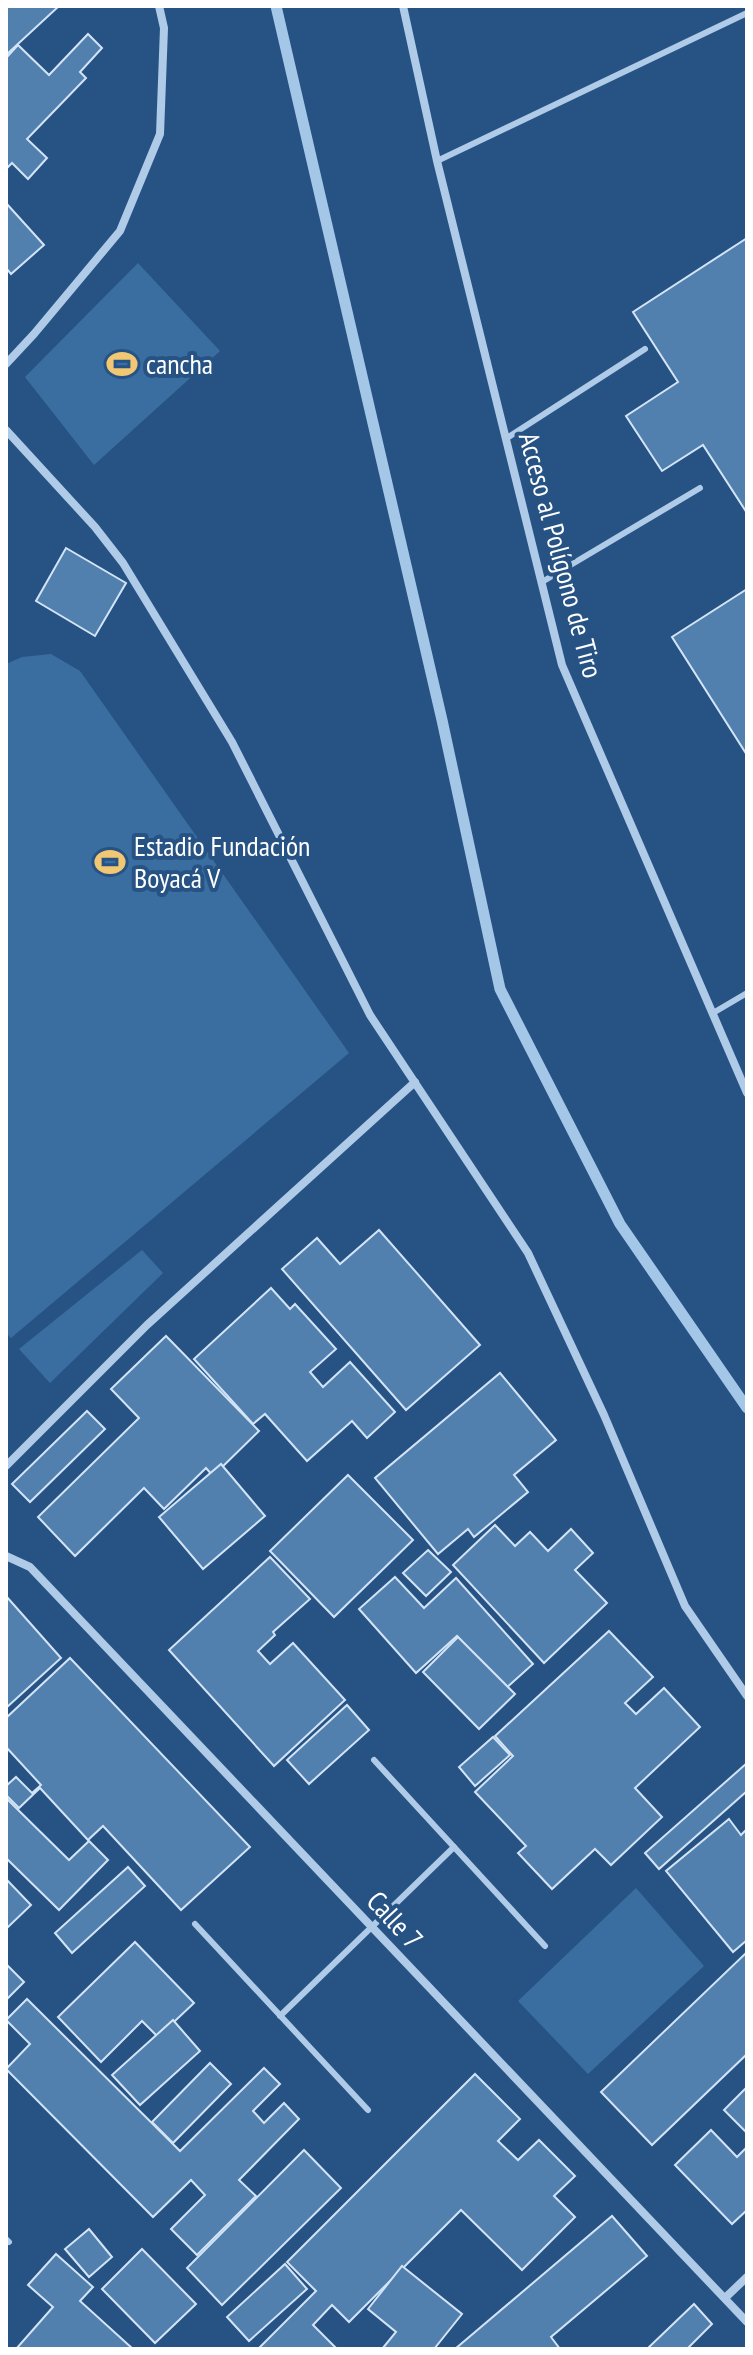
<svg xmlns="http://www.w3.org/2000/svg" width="753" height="2355" font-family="'PT Sans Narrow',sans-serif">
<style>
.green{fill:#3a6ea1}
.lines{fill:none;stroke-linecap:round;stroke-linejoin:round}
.stream{stroke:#a4c7e8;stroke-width:11}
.building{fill:#5280ae;stroke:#d3e4f6;stroke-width:2}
.lane{stroke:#afcbe8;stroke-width:6}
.street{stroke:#afcbe8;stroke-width:8}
.labels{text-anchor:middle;stroke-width:8;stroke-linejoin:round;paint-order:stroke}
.poi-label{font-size:28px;fill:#fff;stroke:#265384;text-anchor:start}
.street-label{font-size:28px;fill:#fff;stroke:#265384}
</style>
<rect width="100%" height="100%" fill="#265384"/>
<g class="green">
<polygon points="138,263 220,351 94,465 25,377"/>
<polygon points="51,654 80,671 349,1053 11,1338 6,1333 6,664 22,657"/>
<polygon points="142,1250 163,1273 50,1383 19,1349"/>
<polygon points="636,1888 704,1966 588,2074 518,2001"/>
</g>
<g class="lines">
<polyline class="stream" points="276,6 442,720 500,989 620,1224 747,1408"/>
</g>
<g class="building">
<polygon points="6,6 59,6 6,55"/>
<polygon points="88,34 102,48 80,72 86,78 27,139 47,158 28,179 12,163 6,169 6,58 18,45 49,75"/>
<polygon points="6,203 44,245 11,274 6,268"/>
<polygon points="747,238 747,513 703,445 662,471 626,416 678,382 633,312"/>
<polygon points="66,548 126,583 95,636 36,601"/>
<polygon points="747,589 747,755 672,637"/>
<polygon points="379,1230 480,1345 406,1410 282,1269 317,1238 340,1264"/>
<polygon points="271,1288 290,1309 295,1304 336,1349 310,1372 323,1387 350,1362 395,1412 367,1438 352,1421 307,1461 265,1414 253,1424 194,1359"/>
<polygon points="166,1336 259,1431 213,1476 206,1468 164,1509 144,1488 75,1556 38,1517 139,1418 111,1389"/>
<polygon points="500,1373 556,1440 514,1475 528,1492 474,1537 468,1529 438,1554 375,1478"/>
<polygon points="87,1411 105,1429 30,1502 12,1484"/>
<polygon points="221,1464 265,1516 203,1569 159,1517"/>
<polygon points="348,1475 413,1540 334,1617 270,1551"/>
<polygon points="495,1525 515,1546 530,1532 548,1551 571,1529 593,1553 575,1570 607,1603 544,1663 453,1565"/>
<polygon points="428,1550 451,1572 426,1596 403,1573"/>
<polygon points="270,1557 310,1599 273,1632 275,1635 258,1651 270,1664 293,1643 345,1700 274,1766 169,1650"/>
<polygon points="395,1577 424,1608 456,1578 533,1664 505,1689 457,1636 416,1673 359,1609"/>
<polygon points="6,1596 61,1658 6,1708"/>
<polygon points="609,1631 653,1677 625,1703 636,1714 664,1688 700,1727 635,1788 662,1817 611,1865 595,1849 552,1889 518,1853 526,1846 475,1792 513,1756 495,1736"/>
<polygon points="458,1637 515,1694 479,1729 423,1672"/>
<polygon points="70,1658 250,1847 181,1910 103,1826 88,1840 40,1788 19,1808 6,1795 6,1786 16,1777 32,1793 41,1785 6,1747 6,1718"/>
<polygon points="347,1705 369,1730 309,1784 287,1760"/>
<polygon points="493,1737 510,1755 475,1786 459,1767"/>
<polygon points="747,1763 747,1791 659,1869 645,1853"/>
<polygon points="6,1798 69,1860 89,1841 108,1860 59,1910 6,1858"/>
<polygon points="729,1819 741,1835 747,1829 747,1940 733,1952 666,1871"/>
<polygon points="128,1867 145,1886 72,1953 55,1933"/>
<polygon points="6,1879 31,1905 6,1929"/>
<polygon points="135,1942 194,2003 158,2037 142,2021 101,2062 58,2017"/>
<polygon points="747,1952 747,2054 652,2145 601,2092"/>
<polygon points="6,1964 24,1982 6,2000"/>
<polygon points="27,1999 180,2151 264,2068 280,2084 253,2111 264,2123 284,2103 299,2119 239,2180 256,2196 197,2255 171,2229 205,2195 191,2180 153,2217 6,2069 30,2044 6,2020"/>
<polygon points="173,2020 200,2051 140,2105 112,2075"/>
<polygon points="210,2063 231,2084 173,2143 152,2122"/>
<polygon points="475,2074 520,2119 498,2141 518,2160 539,2140 575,2176 554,2196 575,2217 522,2270 461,2210 349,2322 332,2305 313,2325 337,2349 258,2349 316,2291 287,2262"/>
<polygon points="747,2087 747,2133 724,2110"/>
<polygon points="711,2130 737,2157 747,2147 747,2210 732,2224 675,2165"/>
<polygon points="304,2150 341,2188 222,2305 187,2268"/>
<polygon points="612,2216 647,2256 551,2337 560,2349 455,2349"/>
<polygon points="89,2229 112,2257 89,2277 65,2249"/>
<polygon points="142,2249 196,2304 155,2343 102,2289"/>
<polygon points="56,2254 93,2287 80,2301 133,2349 16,2349 53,2307 28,2285"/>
<polygon points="285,2264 307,2289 249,2341 227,2317"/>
<polygon points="402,2266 462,2314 434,2349 382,2349 396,2332 368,2309"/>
<polygon points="694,2304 712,2324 687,2349 647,2349"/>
</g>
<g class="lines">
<g class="lane">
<polyline points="437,161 747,13"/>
<polyline points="507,438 645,349"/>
<polyline points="542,582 700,488"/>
<polyline points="713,1013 747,993"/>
<polyline points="374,1760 454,1847"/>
<polyline points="195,1924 368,2110"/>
<polyline points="280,2016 454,1847 545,1946"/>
<polyline points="6,2239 9,2242"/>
</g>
<g class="street">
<polyline points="403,6 437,161 562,665 747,1093"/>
<polyline points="6,364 34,334 120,231 160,134 164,28 159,6"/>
<polyline points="6,430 95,527 123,563 232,742 370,1015 528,1253 604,1415 685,1606 747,1696"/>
<polyline points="6,1466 147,1325 415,1082"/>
<polyline points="6,1556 30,1567 747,2322"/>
<polyline points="725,2298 747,2277"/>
</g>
</g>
<defs>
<g id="stadium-bare" transform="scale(2.4)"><path d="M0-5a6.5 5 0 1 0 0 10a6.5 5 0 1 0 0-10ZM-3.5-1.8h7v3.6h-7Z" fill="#f1c774" stroke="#265384" stroke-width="2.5" paint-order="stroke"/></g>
</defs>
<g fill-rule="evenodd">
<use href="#stadium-bare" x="122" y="364"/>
<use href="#stadium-bare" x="110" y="862"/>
</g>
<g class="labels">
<g class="poi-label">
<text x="146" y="374">cancha</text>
<text x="134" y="856">Estadio Fundación<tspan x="134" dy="32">Boyacá V</tspan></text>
</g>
<g class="street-label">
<text transform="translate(561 555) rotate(75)" y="10">Acceso al Polígono de Tiro</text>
<text transform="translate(395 1920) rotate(47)" y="10">Calle 7</text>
</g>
</g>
<rect width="753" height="2355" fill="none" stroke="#ffffff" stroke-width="16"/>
</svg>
